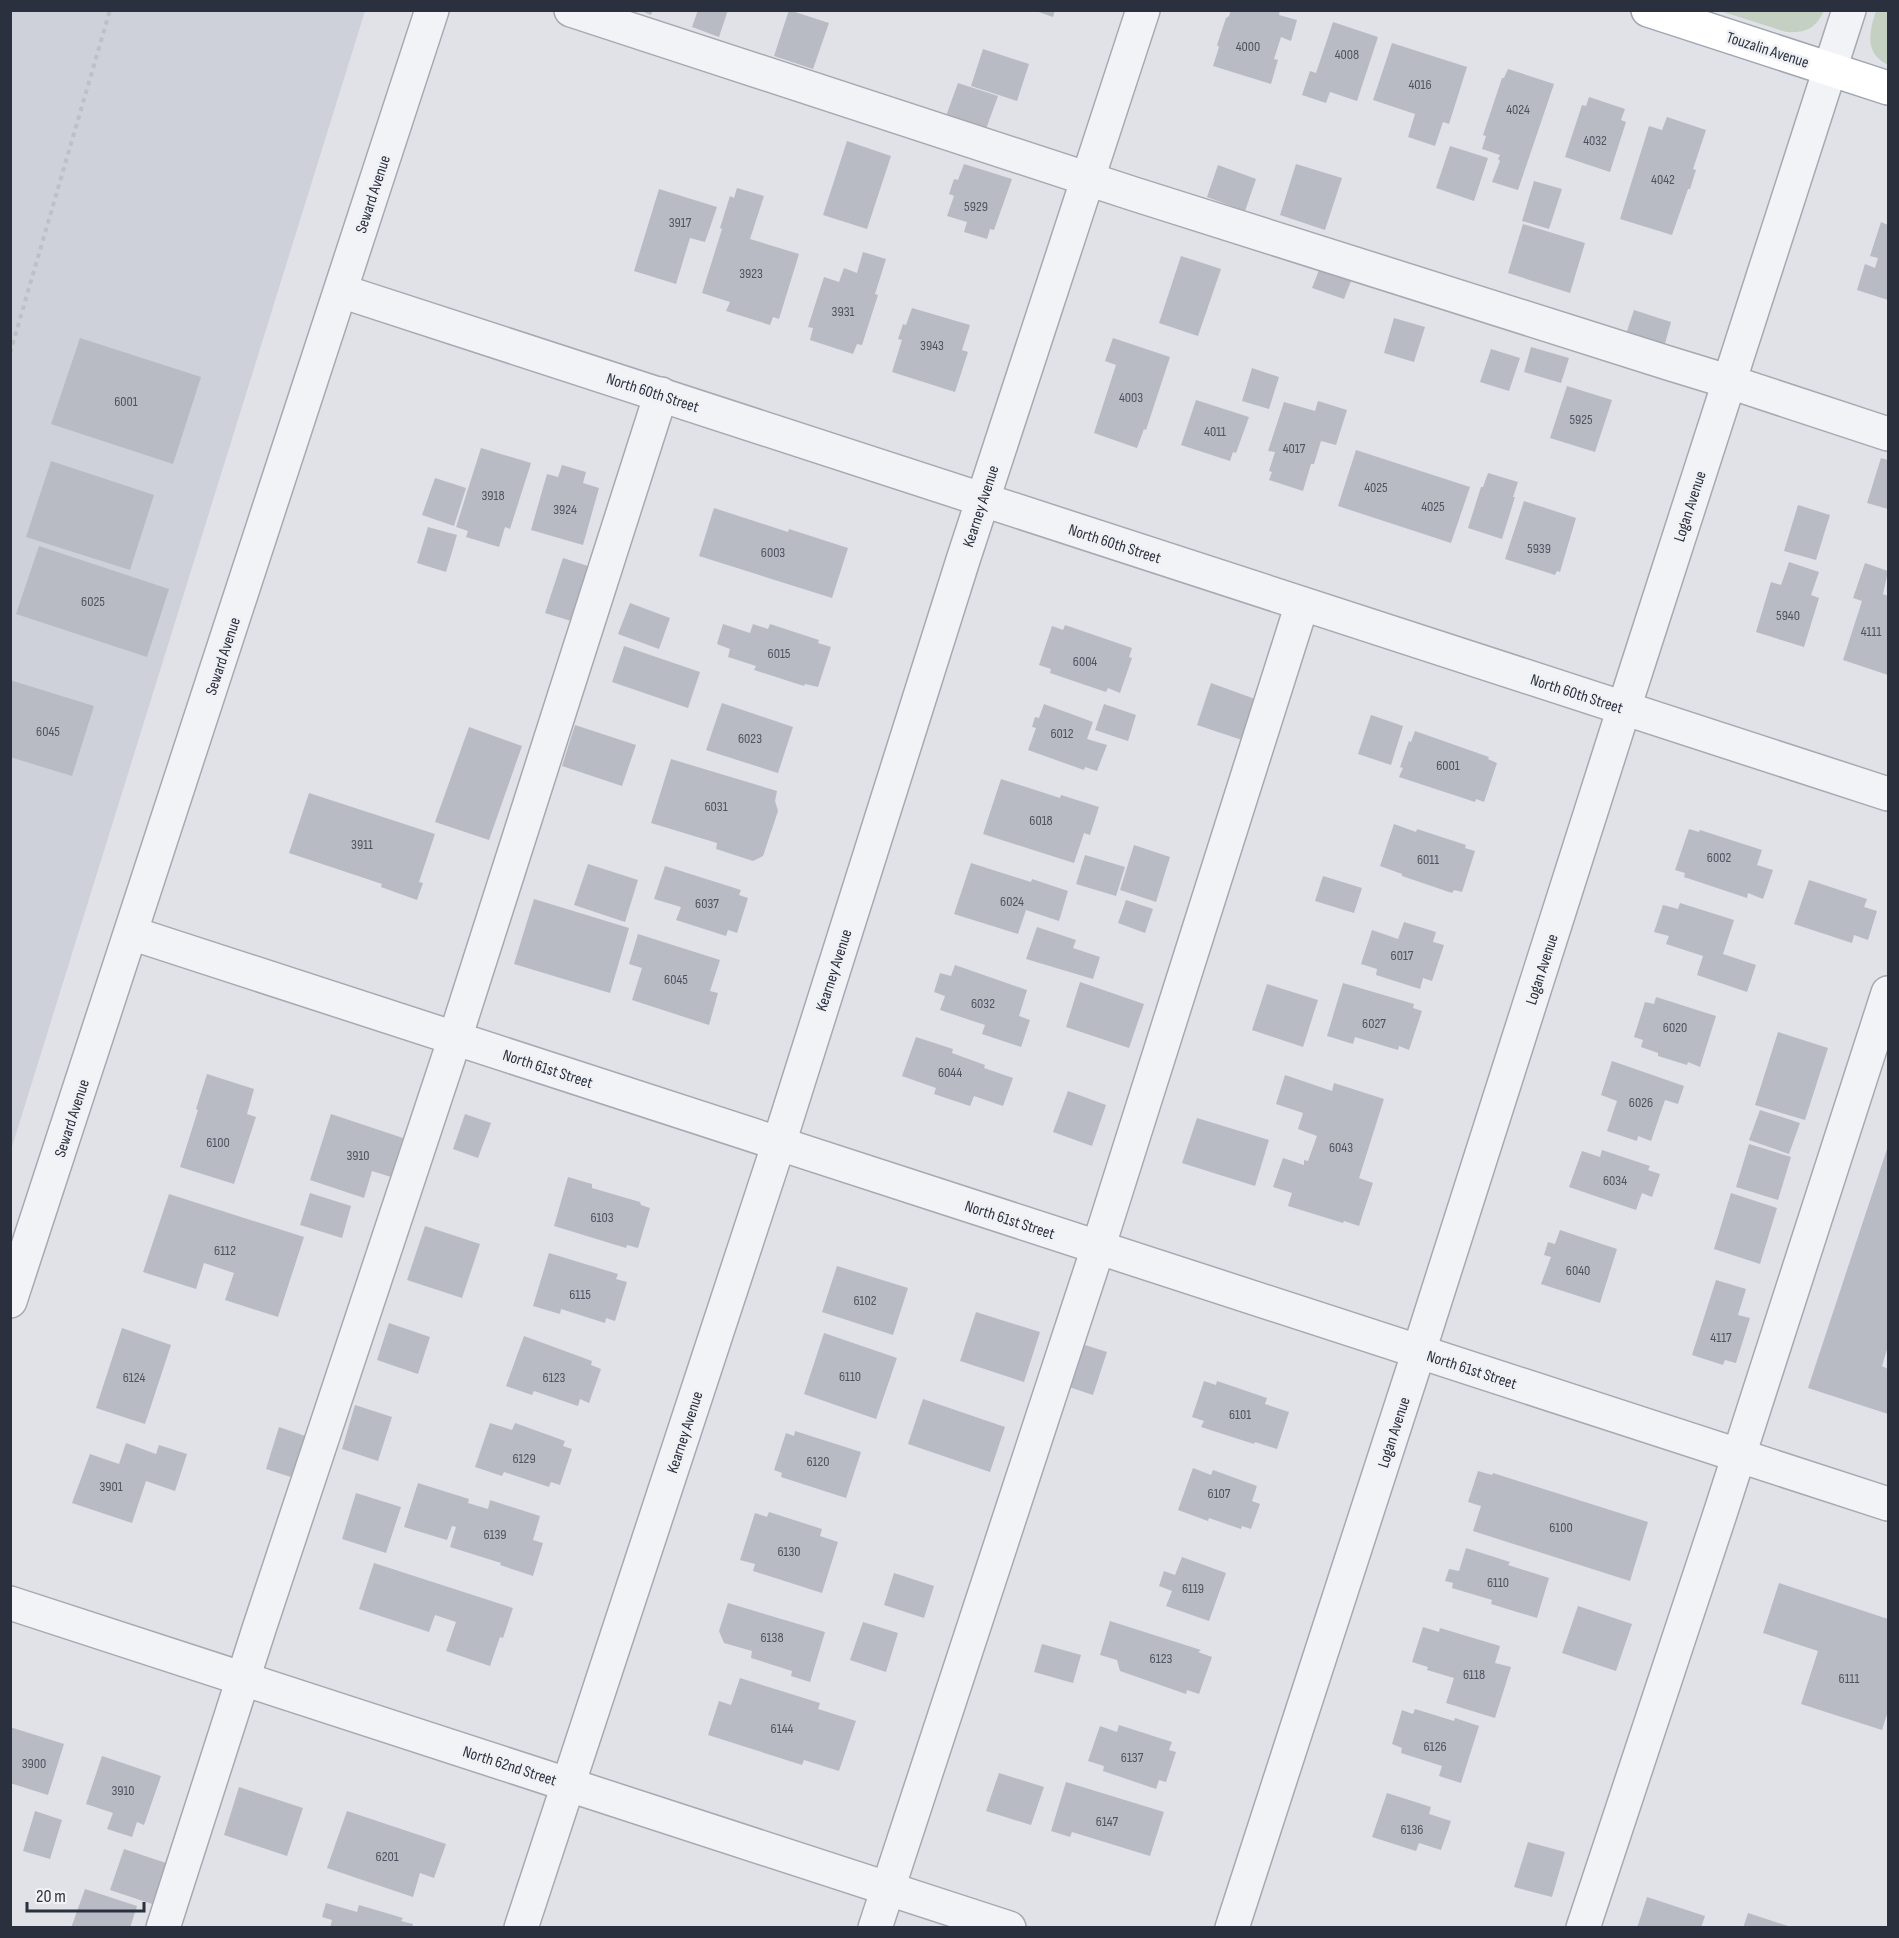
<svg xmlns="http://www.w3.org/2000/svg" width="1899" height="1938" font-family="'Sofia Sans Condensed',sans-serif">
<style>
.built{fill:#ced1d9}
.green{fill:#c4d1c2}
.building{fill:#b8bbc4}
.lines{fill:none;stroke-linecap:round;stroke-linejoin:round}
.minor-casing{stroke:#a6a9b2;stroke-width:36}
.major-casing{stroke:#a0a6b2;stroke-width:36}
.path{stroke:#bec0c6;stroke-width:4;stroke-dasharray:4.5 4.5;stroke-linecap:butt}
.minor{stroke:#f2f3f6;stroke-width:33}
.major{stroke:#fff;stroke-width:33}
.labels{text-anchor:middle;stroke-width:5;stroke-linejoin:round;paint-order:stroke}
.number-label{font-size:14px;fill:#4e5360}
.street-label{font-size:16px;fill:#2a303e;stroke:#eff1f5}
</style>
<rect width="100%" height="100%" fill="#e0e2e8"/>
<polygon class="built" points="11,11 365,11 11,1150"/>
<g class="green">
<path d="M1720,11h104c-9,18 -18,22 -38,21z"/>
<path d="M1876,11h12v54c-24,-12 -19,-33 -12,-54z"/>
</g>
<g class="building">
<polygon points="639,10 653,10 651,15"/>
<polygon points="698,10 728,10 719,37 692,27"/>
<polygon points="789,10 829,23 813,69 774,56"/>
<polygon points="1033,10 1055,10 1053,17"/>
<polygon points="1231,10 1280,10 1279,15 1297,20 1291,41 1281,37 1274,59 1278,60 1271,84 1213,66 1219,47 1217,45 1226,18 1229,16"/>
<polygon points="1333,22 1378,37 1357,101 1330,92 1326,103 1302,95 1310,71 1316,73"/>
<polygon points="1392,43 1467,67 1449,124 1443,122 1435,146 1408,137 1415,114 1373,100"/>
<polygon points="983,49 1029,64 1017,101 971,86"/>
<polygon points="1508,69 1554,84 1518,190 1492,182 1500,161 1498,159 1500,155 1482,149 1486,136 1483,135 1502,78 1504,78"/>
<polygon points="958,83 998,96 986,129 946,116"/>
<polygon points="1589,97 1625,109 1621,120 1626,122 1610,172 1565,157 1582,105 1586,106"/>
<polygon points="1667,117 1706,130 1693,169 1696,170 1690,189 1688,189 1672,235 1620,219 1649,126 1662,130"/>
<polygon points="847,141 891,156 867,229 823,215"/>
<polygon points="1450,146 1488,158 1474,201 1436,188"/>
<polygon points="964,164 1012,179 994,230 990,229 987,239 964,232 967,222 947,216 954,196 949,194 954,179 958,180"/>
<polygon points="1296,164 1342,178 1325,230 1280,215"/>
<polygon points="1218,165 1256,179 1245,211 1207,197"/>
<polygon points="1534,181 1562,189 1549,229 1522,221"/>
<polygon points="737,188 764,196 750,239 799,254 779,319 773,317 770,325 726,311 730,302 702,293 722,229 720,228 730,196 734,198"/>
<polygon points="659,189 717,207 705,242 690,238 676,284 634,271"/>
<polygon points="1881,222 1888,225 1888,300 1857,290 1865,264 1875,268 1878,258 1870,256"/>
<polygon points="1523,224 1585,243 1570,293 1508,273"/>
<polygon points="863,252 886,259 875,294 878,295 862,345 857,344 853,354 810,340 813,328 808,327 824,277 839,282 844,268 857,273"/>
<polygon points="1181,256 1221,269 1198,336 1159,323"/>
<polygon points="1319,270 1351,281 1344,299 1312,288"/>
<polygon points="912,308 970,325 962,350 968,352 955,392 892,372 902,340 898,339 903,324 906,325"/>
<polygon points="1634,310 1671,322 1664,347 1626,334"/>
<polygon points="1394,318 1425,327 1414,362 1384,353"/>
<polygon points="80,338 201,377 173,464 51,424"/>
<polygon points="1113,338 1170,357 1146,430 1144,429 1137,448 1094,433 1116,365 1105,361"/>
<polygon points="1531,347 1569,358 1561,383 1524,372"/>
<polygon points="1491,349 1520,358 1509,391 1480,382"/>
<polygon points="1252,368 1279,377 1269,409 1242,401"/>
<polygon points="1567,386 1612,400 1595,452 1550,438"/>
<polygon points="1196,400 1249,417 1236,453 1233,452 1230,461 1181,445"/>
<polygon points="1318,401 1347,410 1336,445 1321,441 1314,464 1311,464 1303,491 1269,480 1272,472 1269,471 1275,452 1268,451 1284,402 1315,411"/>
<polygon points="481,448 531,463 510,529 505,527 499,547 466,537 468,531 456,527"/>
<polygon points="1356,450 1470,487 1451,543 1338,506"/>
<polygon points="1881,458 1888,460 1888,509 1867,503"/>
<polygon points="51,461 154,495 130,570 26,537"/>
<polygon points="562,465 586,472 583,483 599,488 583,545 531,530 547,474 558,477"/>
<polygon points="1488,473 1518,482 1513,497 1515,497 1502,539 1468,528 1481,487 1483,487"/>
<polygon points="435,478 466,488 454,526 422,515"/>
<polygon points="1524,501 1576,518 1560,572 1557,571 1555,575 1505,559"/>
<polygon points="1798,505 1830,515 1816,560 1784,551"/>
<polygon points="714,508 788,532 789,529 848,548 832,598 699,556"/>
<polygon points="428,527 457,535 446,572 417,563"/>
<polygon points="39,546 169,589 147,657 16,614"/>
<polygon points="563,558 588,566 571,621 545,613"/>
<polygon points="1789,562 1819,572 1811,595 1819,598 1804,647 1756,632 1771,582 1781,585"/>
<polygon points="1865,563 1888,571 1883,594 1888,596 1888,675 1843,660 1862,601 1853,598"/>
<polygon points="630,603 670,618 659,649 618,634"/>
<polygon points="723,624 750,633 753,624 768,629 770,624 819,640 818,643 831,647 818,687 805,684 804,686 754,670 756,666 728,657 730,649 717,644"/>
<polygon points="1065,625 1132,648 1129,657 1132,658 1120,693 1108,688 1106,692 1050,673 1051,669 1039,665 1052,626 1063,630"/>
<polygon points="624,646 700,672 688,708 612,682"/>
<polygon points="10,680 94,706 72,776 10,757"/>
<polygon points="1211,683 1255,699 1242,740 1197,725"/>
<polygon points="722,703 793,727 778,773 706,750"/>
<polygon points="1044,704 1093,722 1087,739 1107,745 1097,771 1085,767 1084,770 1028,750 1036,728 1032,727 1035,717 1039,718"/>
<polygon points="1104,704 1136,715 1128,741 1095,730"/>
<polygon points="1371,715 1403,726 1391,765 1358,754"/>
<polygon points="575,725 636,745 622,786 562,766"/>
<polygon points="469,727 522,746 489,840 435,822"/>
<polygon points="1415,731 1489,757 1488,759 1497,763 1484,802 1476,799 1475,802 1399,777 1403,768 1400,767 1409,741 1411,742"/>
<polygon points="671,759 777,791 775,801 778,811 763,856 753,861 716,849 717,843 651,823"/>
<polygon points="1001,779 1060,798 1061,795 1099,807 1090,835 1084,833 1074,863 983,834"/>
<polygon points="309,793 435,834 419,882 423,883 417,900 381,887 382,884 289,853"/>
<polygon points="1394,824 1416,832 1417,829 1466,845 1465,848 1475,851 1462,892 1454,890 1452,893 1402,876 1402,874 1380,866"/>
<polygon points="1689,829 1699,832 1700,830 1762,850 1757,865 1773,870 1763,899 1748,893 1747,898 1684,877 1685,873 1675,870"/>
<polygon points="1134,845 1170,857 1156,902 1120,890"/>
<polygon points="1085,855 1125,867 1116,896 1076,884"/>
<polygon points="971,863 1031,882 1032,879 1068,891 1059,921 1026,910 1018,934 954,914"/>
<polygon points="588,864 638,880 625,922 574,905"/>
<polygon points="665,866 741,890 739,895 748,898 737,933 728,930 726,936 676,920 681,907 654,899"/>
<polygon points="1323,876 1362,888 1354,913 1315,901"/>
<polygon points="1809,880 1867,899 1864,907 1877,911 1868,940 1854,935 1852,943 1794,924"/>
<polygon points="534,899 629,928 610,993 514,964"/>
<polygon points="1126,900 1153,909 1145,933 1118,923"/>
<polygon points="1680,903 1734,920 1723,954 1756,965 1747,992 1697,975 1703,956 1666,944 1669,936 1654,932 1663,905 1678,909"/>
<polygon points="1404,922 1436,932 1433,942 1444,945 1432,981 1423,978 1420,989 1376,975 1377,969 1361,964 1372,930 1398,939"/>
<polygon points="1037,927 1076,940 1073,948 1100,957 1093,979 1026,959"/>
<polygon points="638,934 720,960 710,991 718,993 709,1025 632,1000 642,968 629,964"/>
<polygon points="955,965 1027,990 1019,1016 1030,1020 1021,1047 982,1034 985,1025 940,1010 945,996 934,992 940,973 951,976"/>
<polygon points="1080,982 1144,1004 1129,1048 1066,1027"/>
<polygon points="1343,983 1414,1004 1413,1008 1422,1011 1409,1050 1399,1046 1398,1050 1355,1037 1353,1044 1327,1036"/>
<polygon points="1267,984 1318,1000 1303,1047 1252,1030"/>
<polygon points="1656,997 1716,1016 1700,1067 1688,1062 1687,1065 1658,1056 1658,1053 1641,1047 1643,1040 1634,1037 1645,1002 1654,1004"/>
<polygon points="1778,1032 1828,1048 1805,1120 1755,1105"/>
<polygon points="916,1037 953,1049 952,1053 985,1065 984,1068 1013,1078 1003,1106 974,1096 970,1106 934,1094 936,1088 902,1076"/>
<polygon points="1612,1061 1684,1086 1678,1104 1665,1100 1651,1141 1638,1136 1637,1141 1607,1131 1617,1101 1601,1095"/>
<polygon points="207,1074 254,1089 247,1114 256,1117 234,1184 180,1167 198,1110 196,1109"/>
<polygon points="1285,1075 1332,1091 1334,1083 1384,1099 1359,1178 1373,1183 1359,1226 1344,1221 1343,1223 1288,1206 1292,1193 1273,1187 1283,1158 1304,1165 1304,1160 1308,1161 1317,1136 1298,1129 1303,1113 1276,1104"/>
<polygon points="1068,1091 1106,1105 1092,1146 1053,1132"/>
<polygon points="1760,1110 1800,1123 1789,1154 1749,1140"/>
<polygon points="331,1114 403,1138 391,1177 372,1171 364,1198 310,1180"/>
<polygon points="465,1114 491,1123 478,1158 453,1149"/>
<polygon points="1197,1118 1269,1140 1255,1186 1182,1163"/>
<polygon points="1749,1144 1791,1157 1778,1200 1736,1187"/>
<polygon points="1888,1146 1888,1346 1882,1366 1888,1369 1888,1414 1808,1388"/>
<polygon points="1602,1150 1650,1166 1648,1170 1660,1174 1652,1197 1642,1193 1636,1210 1569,1187 1582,1151 1600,1157"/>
<polygon points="568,1177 592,1184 592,1188 640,1202 641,1205 650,1208 638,1248 627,1245 626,1248 554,1226"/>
<polygon points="310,1193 351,1206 342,1238 300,1225"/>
<polygon points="1731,1193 1777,1208 1760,1264 1714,1249"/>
<polygon points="169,1194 304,1237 278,1317 225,1300 234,1273 204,1263 196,1289 143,1272"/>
<polygon points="425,1226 480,1244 462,1298 407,1280"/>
<polygon points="1560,1230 1617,1249 1600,1303 1541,1284 1551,1257 1544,1255 1548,1242 1555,1244"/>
<polygon points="549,1253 618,1274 616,1279 627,1282 615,1321 606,1318 605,1323 561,1309 560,1314 533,1306"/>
<polygon points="837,1266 908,1288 893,1335 822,1312"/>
<polygon points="1716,1280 1746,1289 1738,1315 1750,1318 1736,1363 1725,1360 1723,1365 1692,1355"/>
<polygon points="976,1312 1040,1332 1024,1382 960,1361"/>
<polygon points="389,1323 430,1337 418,1374 377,1360"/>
<polygon points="122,1328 171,1345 145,1424 96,1408"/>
<polygon points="824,1333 897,1358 876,1419 804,1394"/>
<polygon points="524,1336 592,1361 591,1365 601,1369 589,1403 580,1399 578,1406 534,1391 532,1395 506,1386"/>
<polygon points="1082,1344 1107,1352 1093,1395 1069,1387"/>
<polygon points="1204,1381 1216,1385 1217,1381 1267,1398 1265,1404 1289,1412 1277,1449 1255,1442 1254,1444 1201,1427 1204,1421 1192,1417"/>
<polygon points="923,1399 1005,1427 990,1472 908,1444"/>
<polygon points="355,1405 392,1417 378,1461 342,1449"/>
<polygon points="490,1423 512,1430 515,1423 565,1441 563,1446 572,1449 560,1485 551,1482 549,1487 504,1472 502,1476 475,1467"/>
<polygon points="279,1427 311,1438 297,1479 266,1469"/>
<polygon points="795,1431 861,1452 846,1498 781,1477 782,1473 774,1470 786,1433 794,1436"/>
<polygon points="126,1443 156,1454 159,1445 187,1454 175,1491 146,1481 132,1523 72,1503 90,1454 119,1464"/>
<polygon points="1193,1468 1211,1475 1213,1470 1257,1486 1252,1501 1260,1504 1251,1529 1242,1526 1241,1529 1209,1518 1208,1521 1178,1510"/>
<polygon points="1478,1471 1492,1475 1493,1473 1648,1522 1630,1581 1473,1531 1481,1506 1468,1502"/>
<polygon points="418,1483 469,1499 468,1503 488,1509 490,1500 540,1516 533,1540 543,1543 533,1576 500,1565 501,1563 450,1547 456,1527 452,1526 447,1540 404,1527"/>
<polygon points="356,1493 401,1507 386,1553 342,1539"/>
<polygon points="769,1512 822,1529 820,1536 838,1542 822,1593 753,1571 755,1564 740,1560 755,1513 767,1517"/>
<polygon points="1466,1548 1510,1562 1508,1565 1549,1578 1537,1618 1491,1604 1492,1600 1452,1588 1453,1583 1445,1581 1449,1569 1459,1571"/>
<polygon points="1182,1557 1226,1573 1209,1621 1166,1606 1172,1591 1159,1586 1164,1571 1175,1575"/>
<polygon points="374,1563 513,1608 503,1638 500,1637 490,1666 446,1651 456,1622 435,1615 429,1632 359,1609"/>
<polygon points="894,1573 934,1586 924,1618 884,1605"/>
<polygon points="1779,1583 1888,1619 1888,1711 1882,1730 1801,1704 1818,1651 1763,1633"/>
<polygon points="728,1603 825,1632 810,1682 791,1676 792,1671 751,1658 752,1651 724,1643 719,1631"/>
<polygon points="1578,1606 1632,1624 1616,1671 1562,1653"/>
<polygon points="1110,1621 1201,1650 1198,1652 1212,1657 1199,1694 1187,1690 1186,1694 1120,1671 1117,1660 1100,1655"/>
<polygon points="863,1622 898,1633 886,1672 850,1660"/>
<polygon points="1423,1627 1439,1632 1440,1628 1500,1646 1495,1663 1511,1667 1495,1718 1446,1703 1454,1678 1427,1670 1428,1667 1412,1662"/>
<polygon points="1042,1644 1081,1655 1073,1683 1034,1672"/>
<polygon points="740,1678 820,1703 818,1709 856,1721 839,1771 804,1760 802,1765 708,1735 719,1701 731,1705"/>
<polygon points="1415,1709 1454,1721 1455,1718 1479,1726 1461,1783 1439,1776 1442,1766 1401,1753 1402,1748 1392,1744 1402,1710 1413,1714"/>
<polygon points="1119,1725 1172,1742 1169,1750 1176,1752 1166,1782 1159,1780 1156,1789 1103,1771 1104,1766 1088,1761 1100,1726 1117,1732"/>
<polygon points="10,1727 64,1744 48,1795 10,1783"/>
<polygon points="102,1756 161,1776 144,1825 137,1822 132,1837 107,1829 113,1813 86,1804"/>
<polygon points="999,1773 1044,1787 1031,1825 986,1811"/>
<polygon points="1066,1782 1164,1812 1150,1856 1072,1832 1070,1837 1051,1831"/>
<polygon points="239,1787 303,1808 287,1856 224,1835"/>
<polygon points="1387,1793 1431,1807 1429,1814 1451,1821 1441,1850 1419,1843 1416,1851 1372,1837"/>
<polygon points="35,1811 62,1820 50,1859 23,1851"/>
<polygon points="347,1811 446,1844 434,1878 420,1873 413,1897 327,1868"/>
<polygon points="1528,1842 1565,1852 1552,1897 1514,1887"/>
<polygon points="124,1849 166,1863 152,1904 110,1890"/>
<polygon points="85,1889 137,1906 130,1928 71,1928"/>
<polygon points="1647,1897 1705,1916 1701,1928 1637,1928"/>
<polygon points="326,1903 357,1912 359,1905 403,1918 401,1921 413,1924 412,1928 330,1928 332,1920 322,1917"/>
<polygon points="1748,1913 1791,1927 1791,1928 1743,1928"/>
</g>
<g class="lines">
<g class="minor-casing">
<g id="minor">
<polyline points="571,10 1134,194 1668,363 1730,382 1888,434"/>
<polyline points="341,291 1888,794"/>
<polyline points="131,933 1888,1504"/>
<polyline points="10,1301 432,10"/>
<polyline points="10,1603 1009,1928"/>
<polyline points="163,1928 259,1629 455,1038 661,394"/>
<polyline points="521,1928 779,1143 963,560 1143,10"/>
<polyline points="875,1928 1098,1248 1302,604"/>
<polyline points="1232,1928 1419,1351 1624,708 1849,10"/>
<polyline points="1583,1928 1719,1517 1888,993"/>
</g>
</g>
<g class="major-casing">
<polyline id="major" points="1648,10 1888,88"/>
</g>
<polyline class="path" points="10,353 110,10"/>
<use href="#minor" class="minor"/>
<use href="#major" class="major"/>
</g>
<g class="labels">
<g class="number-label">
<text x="1248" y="51">4000</text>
<text x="1347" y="59">4008</text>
<text x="1420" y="89">4016</text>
<text x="1518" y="114">4024</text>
<text x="1595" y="145">4032</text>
<text x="1663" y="184">4042</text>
<text x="976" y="211">5929</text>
<text x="680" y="227">3917</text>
<text x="751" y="278">3923</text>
<text x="843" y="316">3931</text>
<text x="932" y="350">3943</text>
<text x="1131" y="402">4003</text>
<text x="126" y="406">6001</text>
<text x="1581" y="424">5925</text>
<text x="1215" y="436">4011</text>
<text x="1294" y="453">4017</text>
<text x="1376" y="492">4025</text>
<text x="493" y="500">3918</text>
<text x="1433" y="511">4025</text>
<text x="565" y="514">3924</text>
<text x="1539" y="553">5939</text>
<text x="773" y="557">6003</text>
<text x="93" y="606">6025</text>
<text x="1788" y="620">5940</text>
<text x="1871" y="636">4111</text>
<text x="779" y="658">6015</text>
<text x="1085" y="666">6004</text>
<text x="48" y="736">6045</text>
<text x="1062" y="738">6012</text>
<text x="750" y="743">6023</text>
<text x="1448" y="770">6001</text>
<text x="716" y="811">6031</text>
<text x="1041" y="825">6018</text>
<text x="362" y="849">3911</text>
<text x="1719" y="862">6002</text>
<text x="1428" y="864">6011</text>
<text x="1012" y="906">6024</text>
<text x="707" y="908">6037</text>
<text x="1402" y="960">6017</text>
<text x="676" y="984">6045</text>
<text x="983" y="1008">6032</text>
<text x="1374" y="1028">6027</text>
<text x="1675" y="1032">6020</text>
<text x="950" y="1077">6044</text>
<text x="1641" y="1107">6026</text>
<text x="218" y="1147">6100</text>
<text x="1341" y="1152">6043</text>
<text x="358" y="1160">3910</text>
<text x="1615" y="1185">6034</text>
<text x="602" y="1222">6103</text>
<text x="225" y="1255">6112</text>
<text x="1578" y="1275">6040</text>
<text x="580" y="1299">6115</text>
<text x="865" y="1305">6102</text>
<text x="1721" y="1342">4117</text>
<text x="850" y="1381">6110</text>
<text x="134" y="1382">6124</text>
<text x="554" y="1382">6123</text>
<text x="1240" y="1419">6101</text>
<text x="524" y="1463">6129</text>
<text x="818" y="1466">6120</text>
<text x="111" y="1491">3901</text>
<text x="1219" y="1498">6107</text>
<text x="1561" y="1532">6100</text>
<text x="495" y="1539">6139</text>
<text x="789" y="1556">6130</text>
<text x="1498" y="1587">6110</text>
<text x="1193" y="1593">6119</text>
<text x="772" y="1642">6138</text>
<text x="1161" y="1663">6123</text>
<text x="1474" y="1679">6118</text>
<text x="1849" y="1683">6111</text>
<text x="782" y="1733">6144</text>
<text x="1435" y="1751">6126</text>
<text x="1132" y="1762">6137</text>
<text x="34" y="1768">3900</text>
<text x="123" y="1795">3910</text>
<text x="1107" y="1826">6147</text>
<text x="1412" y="1834">6136</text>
<text x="387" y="1861">6201</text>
</g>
<g class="street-label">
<text transform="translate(1768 49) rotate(18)" y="6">Touzalin Avenue</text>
<text transform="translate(372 194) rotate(-72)" y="6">Seward Avenue</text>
<text transform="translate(653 392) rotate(18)" y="6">North 60th Street</text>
<text transform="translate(980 506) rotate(-72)" y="6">Kearney Avenue</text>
<text transform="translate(1689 506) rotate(-72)" y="6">Logan Avenue</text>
<text transform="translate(1115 543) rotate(18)" y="6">North 60th Street</text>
<text transform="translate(222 656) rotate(-72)" y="6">Seward Avenue</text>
<text transform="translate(1577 693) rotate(18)" y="6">North 60th Street</text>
<text transform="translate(1541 969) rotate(-72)" y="6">Logan Avenue</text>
<text transform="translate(833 970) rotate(-72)" y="6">Kearney Avenue</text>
<text transform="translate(548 1068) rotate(18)" y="6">North 61st Street</text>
<text transform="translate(71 1118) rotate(-72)" y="6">Seward Avenue</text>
<text transform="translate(1010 1219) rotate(18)" y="6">North 61st Street</text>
<text transform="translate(1472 1369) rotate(18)" y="6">North 61st Street</text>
<text transform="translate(684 1432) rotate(-72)" y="6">Kearney Avenue</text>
<text transform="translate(1393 1432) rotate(-72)" y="6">Logan Avenue</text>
<text transform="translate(510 1765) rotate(18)" y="6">North 62nd Street</text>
</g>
</g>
<rect width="1899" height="1938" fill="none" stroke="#2a303e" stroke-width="24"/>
<path d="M27 1902v9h117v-9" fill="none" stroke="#2a303e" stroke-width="3"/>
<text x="36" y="1902" font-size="18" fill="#2a303e" stroke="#eff1f5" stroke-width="4.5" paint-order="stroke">20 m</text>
</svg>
